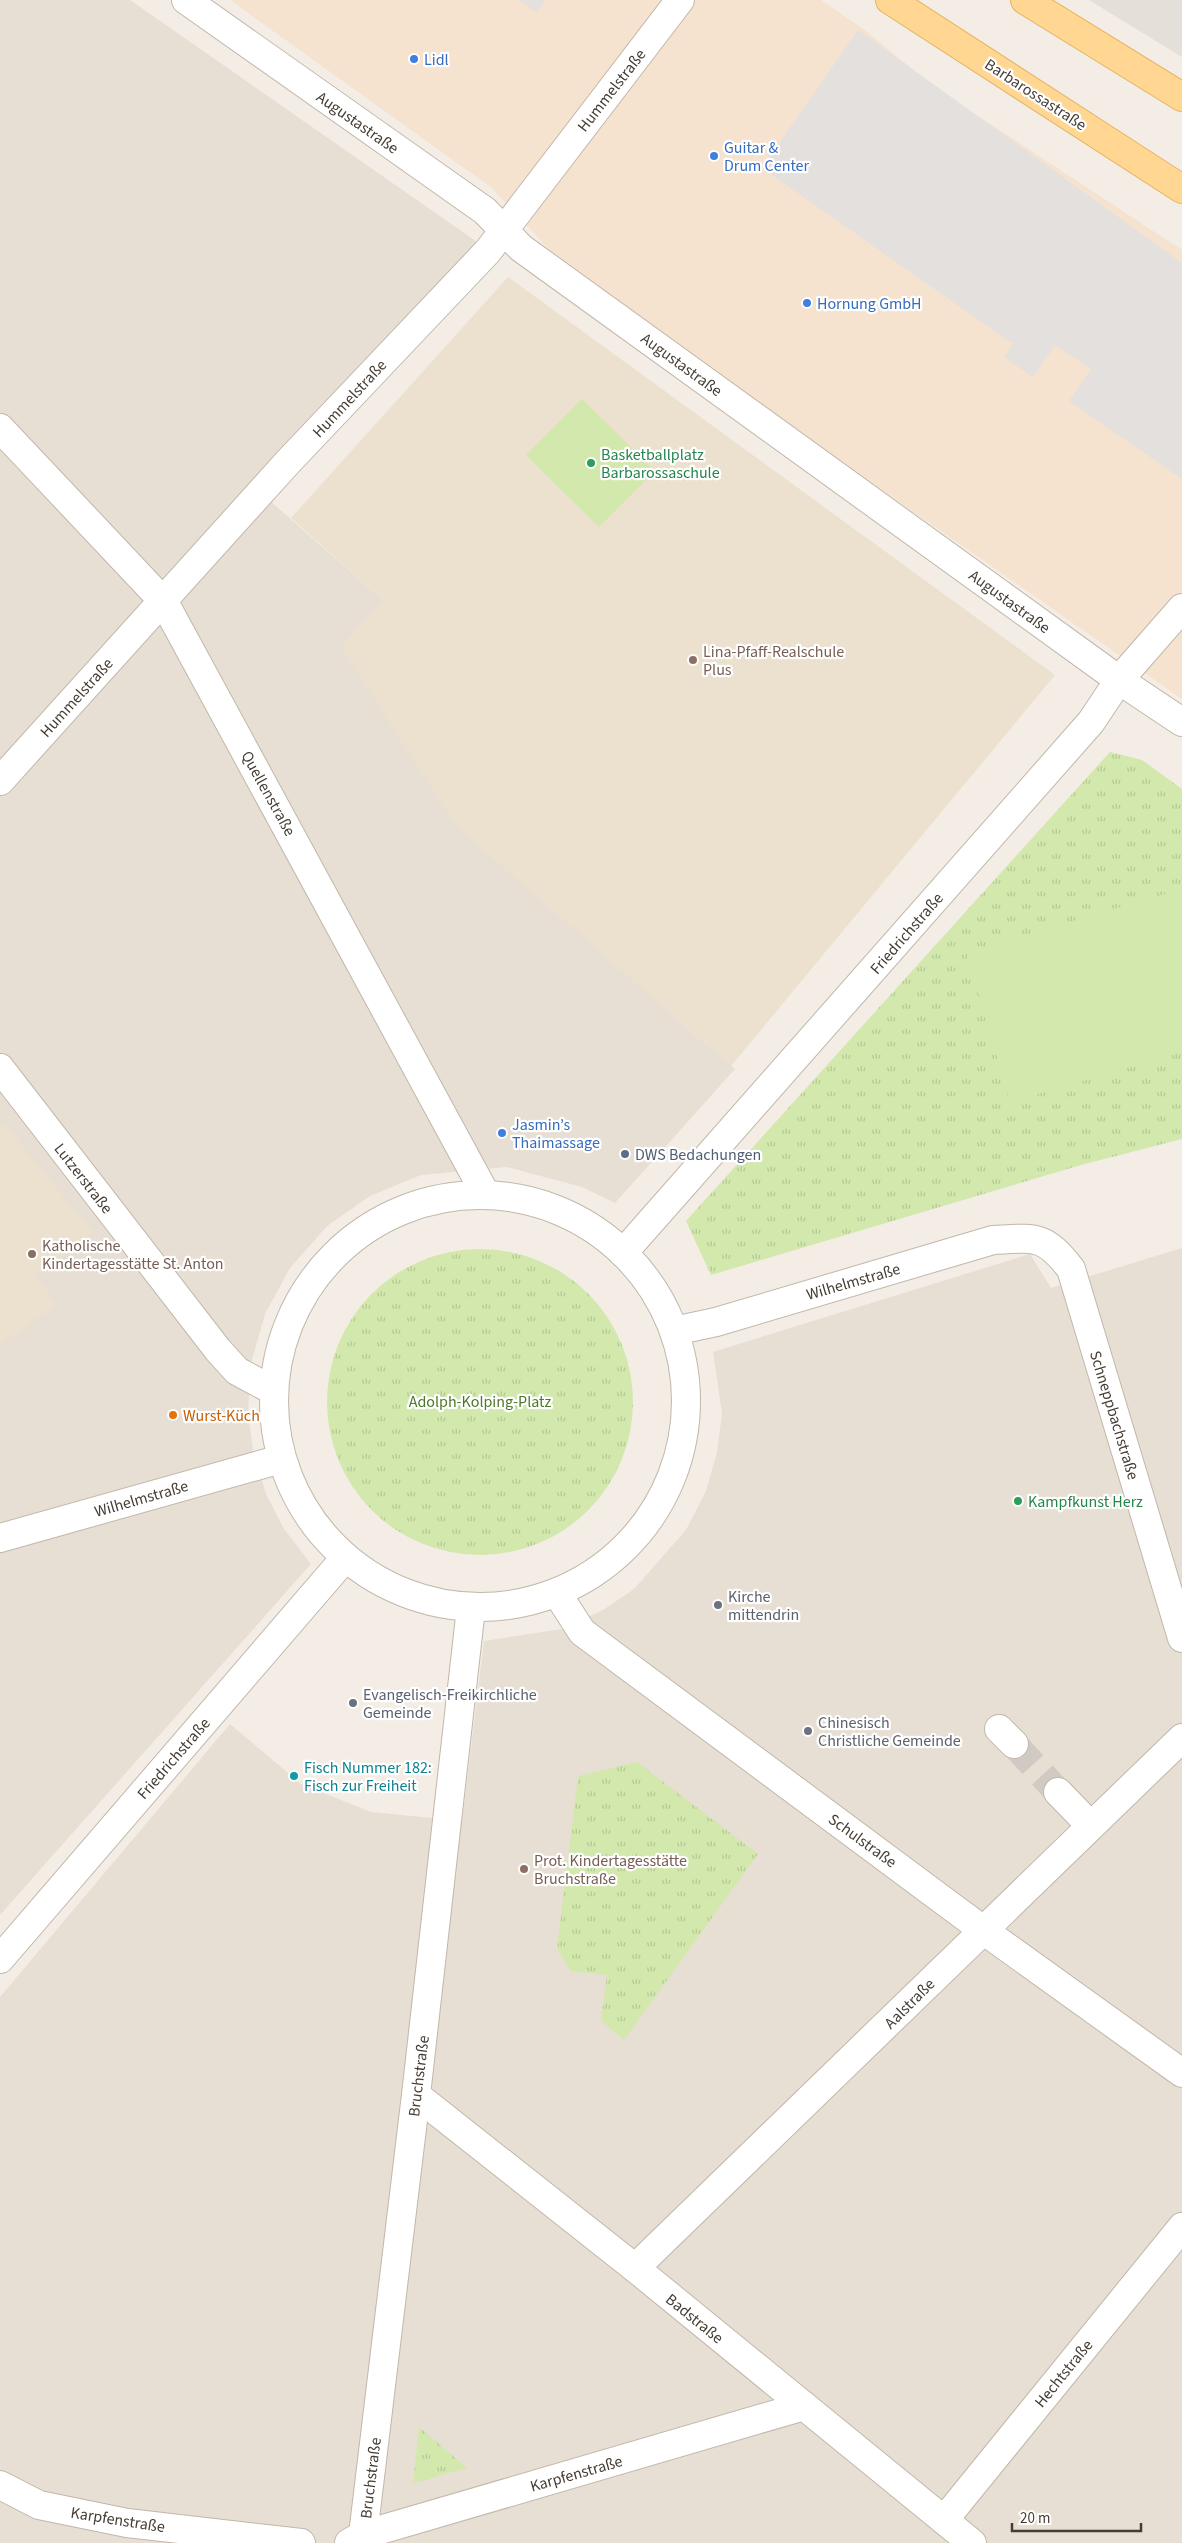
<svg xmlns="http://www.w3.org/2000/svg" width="1182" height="2543" font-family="'Source Sans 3',sans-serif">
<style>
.residential{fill:#e7dfd3}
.commercial{fill:#f5e2cf}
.industrial{fill:#e5dfda}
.education{fill:#ece1ce}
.grass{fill:url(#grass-tufts)}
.pitch{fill:#d2e8ad}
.parking{fill:#e3e0dd}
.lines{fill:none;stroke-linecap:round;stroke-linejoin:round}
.minor-tunnel{stroke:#d0cac2;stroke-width:28;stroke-dasharray:28 14;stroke-linecap:butt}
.minor-casing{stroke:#c1b7aa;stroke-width:30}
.major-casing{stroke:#e5b361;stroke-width:30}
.minor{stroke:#fff;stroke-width:28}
.major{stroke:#ffd792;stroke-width:28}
.shop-dot{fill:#3f7fe0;stroke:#fff;stroke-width:2}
.leisure-dot{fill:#2e9e5b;stroke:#fff;stroke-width:2}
.education-dot{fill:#8d6e63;stroke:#fff;stroke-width:2}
.service-dot{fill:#5c6f8a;stroke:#fff;stroke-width:2}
.food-dot{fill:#e8710a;stroke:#fff;stroke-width:2}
.worship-dot{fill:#6b7280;stroke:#fff;stroke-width:2}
.culture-dot{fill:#0f9aa8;stroke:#fff;stroke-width:2}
.labels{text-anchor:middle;stroke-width:4.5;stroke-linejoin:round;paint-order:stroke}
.shop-label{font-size:16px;fill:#366cbe;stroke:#fff;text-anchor:start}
.street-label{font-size:16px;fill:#453d34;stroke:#fff}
.leisure-label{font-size:16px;fill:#27864d;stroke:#fff;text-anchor:start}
.education-label{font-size:16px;fill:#785e54;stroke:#fff;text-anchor:start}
.service-label{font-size:16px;fill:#4e5e75;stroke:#fff;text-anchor:start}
.park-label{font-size:16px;fill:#4c7827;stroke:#fff}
.food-label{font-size:16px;fill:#c56008;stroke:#fff;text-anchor:start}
.worship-label{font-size:16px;fill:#5b616d;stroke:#fff;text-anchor:start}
.culture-label{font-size:16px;fill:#0d838f;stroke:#fff;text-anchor:start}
</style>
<defs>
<pattern id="grass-tufts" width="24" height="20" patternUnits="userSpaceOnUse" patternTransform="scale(1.25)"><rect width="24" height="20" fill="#d2e8ad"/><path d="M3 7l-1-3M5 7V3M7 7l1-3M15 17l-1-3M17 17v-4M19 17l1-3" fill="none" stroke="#b6c895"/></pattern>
</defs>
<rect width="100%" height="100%" fill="#f3ede5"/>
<g class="residential">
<polygon points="0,0 130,0 480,244 252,485 384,601 679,1021 735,1069 615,1203 582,1187 507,1167 421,1175 370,1196 327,1226 290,1268 265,1314 251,1363 248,1414 253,1450 266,1494 284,1529 311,1564 0,1915"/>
<polygon points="1182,1248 1182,2543 0,2543 0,1997 230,1724 301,1784 371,1812 462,1821 484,1641 562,1629 603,1610 634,1589 686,1530 706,1491 717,1453 722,1413 713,1352 1030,1254 1051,1288"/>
</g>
<polygon class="commercial" points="230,0 821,0 866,31 934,87 1182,250 1182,699 571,273 492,188"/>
<polygon class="industrial" points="1089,0 1182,0 1182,57"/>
<g class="education">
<polygon points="508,277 1055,675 731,1066 456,826 341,646 384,601 291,518"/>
<polygon points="4,1124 93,1232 36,1276 57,1304 0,1345 0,1127"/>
</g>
<g class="grass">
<polygon points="1110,752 1142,760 1182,789 1182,1139 1081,1165 711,1275 686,1221"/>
<circle cx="480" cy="1402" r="153"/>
<polygon points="637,1762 758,1854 624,2040 601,2021 607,1975 571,1971 557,1949 578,1776"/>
<polygon points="419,2427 467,2468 413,2483"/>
</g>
<g class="pitch">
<polygon points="582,399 655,471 599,527 526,455"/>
<polygon points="1182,889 1182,1052 1010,1102 966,952"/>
</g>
<g class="parking">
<polygon points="519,0 545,0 537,13"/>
<polygon points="858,30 1182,263 1182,479 1069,401 1091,369 1055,345 1033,377 1004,357 1013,344 762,168"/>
</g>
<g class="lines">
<polyline class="minor-tunnel" points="1014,1744 1058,1792"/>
<g class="minor-casing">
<g id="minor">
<polyline points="186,0 485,211 521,248 1119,680 1182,722"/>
<polyline points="0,428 164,602 486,1195"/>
<polyline points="0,781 288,462 488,251 680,0"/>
<polyline points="0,1068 218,1350 237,1371 274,1391"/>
<circle cx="480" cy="1401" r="206"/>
<polyline points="623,1253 1091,722 1119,680 1182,608"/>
<path d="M674,1331l42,-9 277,-82c42,-2 51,-6 78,29l111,369"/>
<polyline points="0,1538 281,1459"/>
<polyline points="557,1593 582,1632 983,1930 1182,2073"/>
<polyline points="999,1729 1014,1744"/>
<polyline points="1058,1792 1090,1825"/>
<polyline points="0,1959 345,1558"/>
<polyline points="416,2095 635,2268 972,2543"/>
<polyline points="635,2268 1182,1738"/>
<polyline points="0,2485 39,2505 127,2523 301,2543"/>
<polyline points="944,2520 1182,2227"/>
<polyline points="349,2543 363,2535 804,2406"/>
<polyline points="365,2543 363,2535 416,2095 471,1608"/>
</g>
</g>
<g class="major-casing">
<g id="major">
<polyline points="890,0 1182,189"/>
<polyline points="1025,0 1182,97"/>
</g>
</g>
<use href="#minor" class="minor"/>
<use href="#major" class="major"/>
</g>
<g class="shop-dot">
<circle cx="414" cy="59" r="5"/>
<circle cx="714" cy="156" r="5"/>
<circle cx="807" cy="303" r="5"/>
<circle cx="502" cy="1133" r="5"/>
</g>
<g class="leisure-dot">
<circle cx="591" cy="463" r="5"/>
<circle cx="1018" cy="1501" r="5"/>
</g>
<g class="education-dot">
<circle cx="693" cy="660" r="5"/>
<circle cx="32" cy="1254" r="5"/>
<circle cx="524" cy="1869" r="5"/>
</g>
<circle class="service-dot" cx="625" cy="1154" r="5"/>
<circle class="food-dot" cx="173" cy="1415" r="5"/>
<g class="worship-dot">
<circle cx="718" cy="1605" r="5"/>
<circle cx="353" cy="1703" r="5"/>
<circle cx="808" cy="1731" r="5"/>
</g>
<circle class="culture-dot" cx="294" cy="1776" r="5"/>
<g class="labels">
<g class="shop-label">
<text x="424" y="65">Lidl</text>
<text x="724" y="153">Guitar &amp;<tspan x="724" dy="18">Drum Center</tspan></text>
<text x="817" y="309">Hornung GmbH</text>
<text x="512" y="1130">Jasmin’s<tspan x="512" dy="18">Thaimassage</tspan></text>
</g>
<g class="street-label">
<text transform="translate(611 90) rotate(-52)" y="6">Hummelstraße</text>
<text transform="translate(1036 94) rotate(33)" y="6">Barbarossastraße</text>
<text transform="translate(358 122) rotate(35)" y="6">Augustastraße</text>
<text transform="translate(682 364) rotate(36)" y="6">Augustastraße</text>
<text transform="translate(349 398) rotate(-47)" y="6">Hummelstraße</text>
<text transform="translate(1010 601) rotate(36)" y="6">Augustastraße</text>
<text transform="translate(76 697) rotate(-48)" y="6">Hummelstraße</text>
<text transform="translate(269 793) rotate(61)" y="6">Quellenstraße</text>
<text transform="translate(906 933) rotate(-49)" y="6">Friedrichstraße</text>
<text transform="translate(84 1178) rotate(52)" y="6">Lutzerstraße</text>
<text transform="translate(853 1281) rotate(-16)" y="6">Wilhelmstraße</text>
<text transform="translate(1115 1415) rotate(73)" y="6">Schneppbachstraße</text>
<text transform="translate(141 1498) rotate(-16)" y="6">Wilhelmstraße</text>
<text transform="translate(173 1758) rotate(-49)" y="6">Friedrichstraße</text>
<text transform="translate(863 1840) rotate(36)" y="6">Schulstraße</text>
<text transform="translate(909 2003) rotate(-45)" y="6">Aalstraße</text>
<text transform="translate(418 2076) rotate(-83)" y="6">Bruchstraße</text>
<text transform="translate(695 2318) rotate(39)" y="6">Badstraße</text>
<text transform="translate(1063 2373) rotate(-51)" y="6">Hechtstraße</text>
<text transform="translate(576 2473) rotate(-16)" y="6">Karpfenstraße</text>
<text transform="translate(370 2478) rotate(-83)" y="6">Bruchstraße</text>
<text transform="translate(118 2519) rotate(9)" y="6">Karpfenstraße</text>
</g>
<g class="leisure-label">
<text x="601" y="460">Basketballplatz<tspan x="601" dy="18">Barbarossaschule</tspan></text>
<text x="1028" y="1507">Kampfkunst Herz</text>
</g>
<g class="education-label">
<text x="703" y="657">Lina-Pfaff-Realschule<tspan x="703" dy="18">Plus</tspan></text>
<text x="42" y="1251">Katholische<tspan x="42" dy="18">Kindertagesstätte St. Anton</tspan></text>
<text x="534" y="1866">Prot. Kindertagesstätte<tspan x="534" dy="18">Bruchstraße</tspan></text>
</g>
<g class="service-label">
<text x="635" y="1160">DWS Bedachungen</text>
</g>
<g class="park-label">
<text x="480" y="1407">Adolph-Kolping-Platz</text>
</g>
<g class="food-label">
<text x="183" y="1421">Wurst-Küch</text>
</g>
<g class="worship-label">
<text x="728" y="1602">Kirche<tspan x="728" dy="18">mittendrin</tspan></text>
<text x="363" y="1700">Evangelisch-Freikirchliche<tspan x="363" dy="18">Gemeinde</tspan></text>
<text x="818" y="1728">Chinesisch<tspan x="818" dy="18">Christliche Gemeinde</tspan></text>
</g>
<g class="culture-label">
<text x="304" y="1773">Fisch Nummer 182:<tspan x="304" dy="18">Fisch zur Freiheit</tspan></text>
</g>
</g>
<path d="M1012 2523v8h129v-8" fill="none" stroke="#453d34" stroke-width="2.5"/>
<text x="1020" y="2523" font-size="15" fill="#453d34" stroke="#ffffff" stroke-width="4" paint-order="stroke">20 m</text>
</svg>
